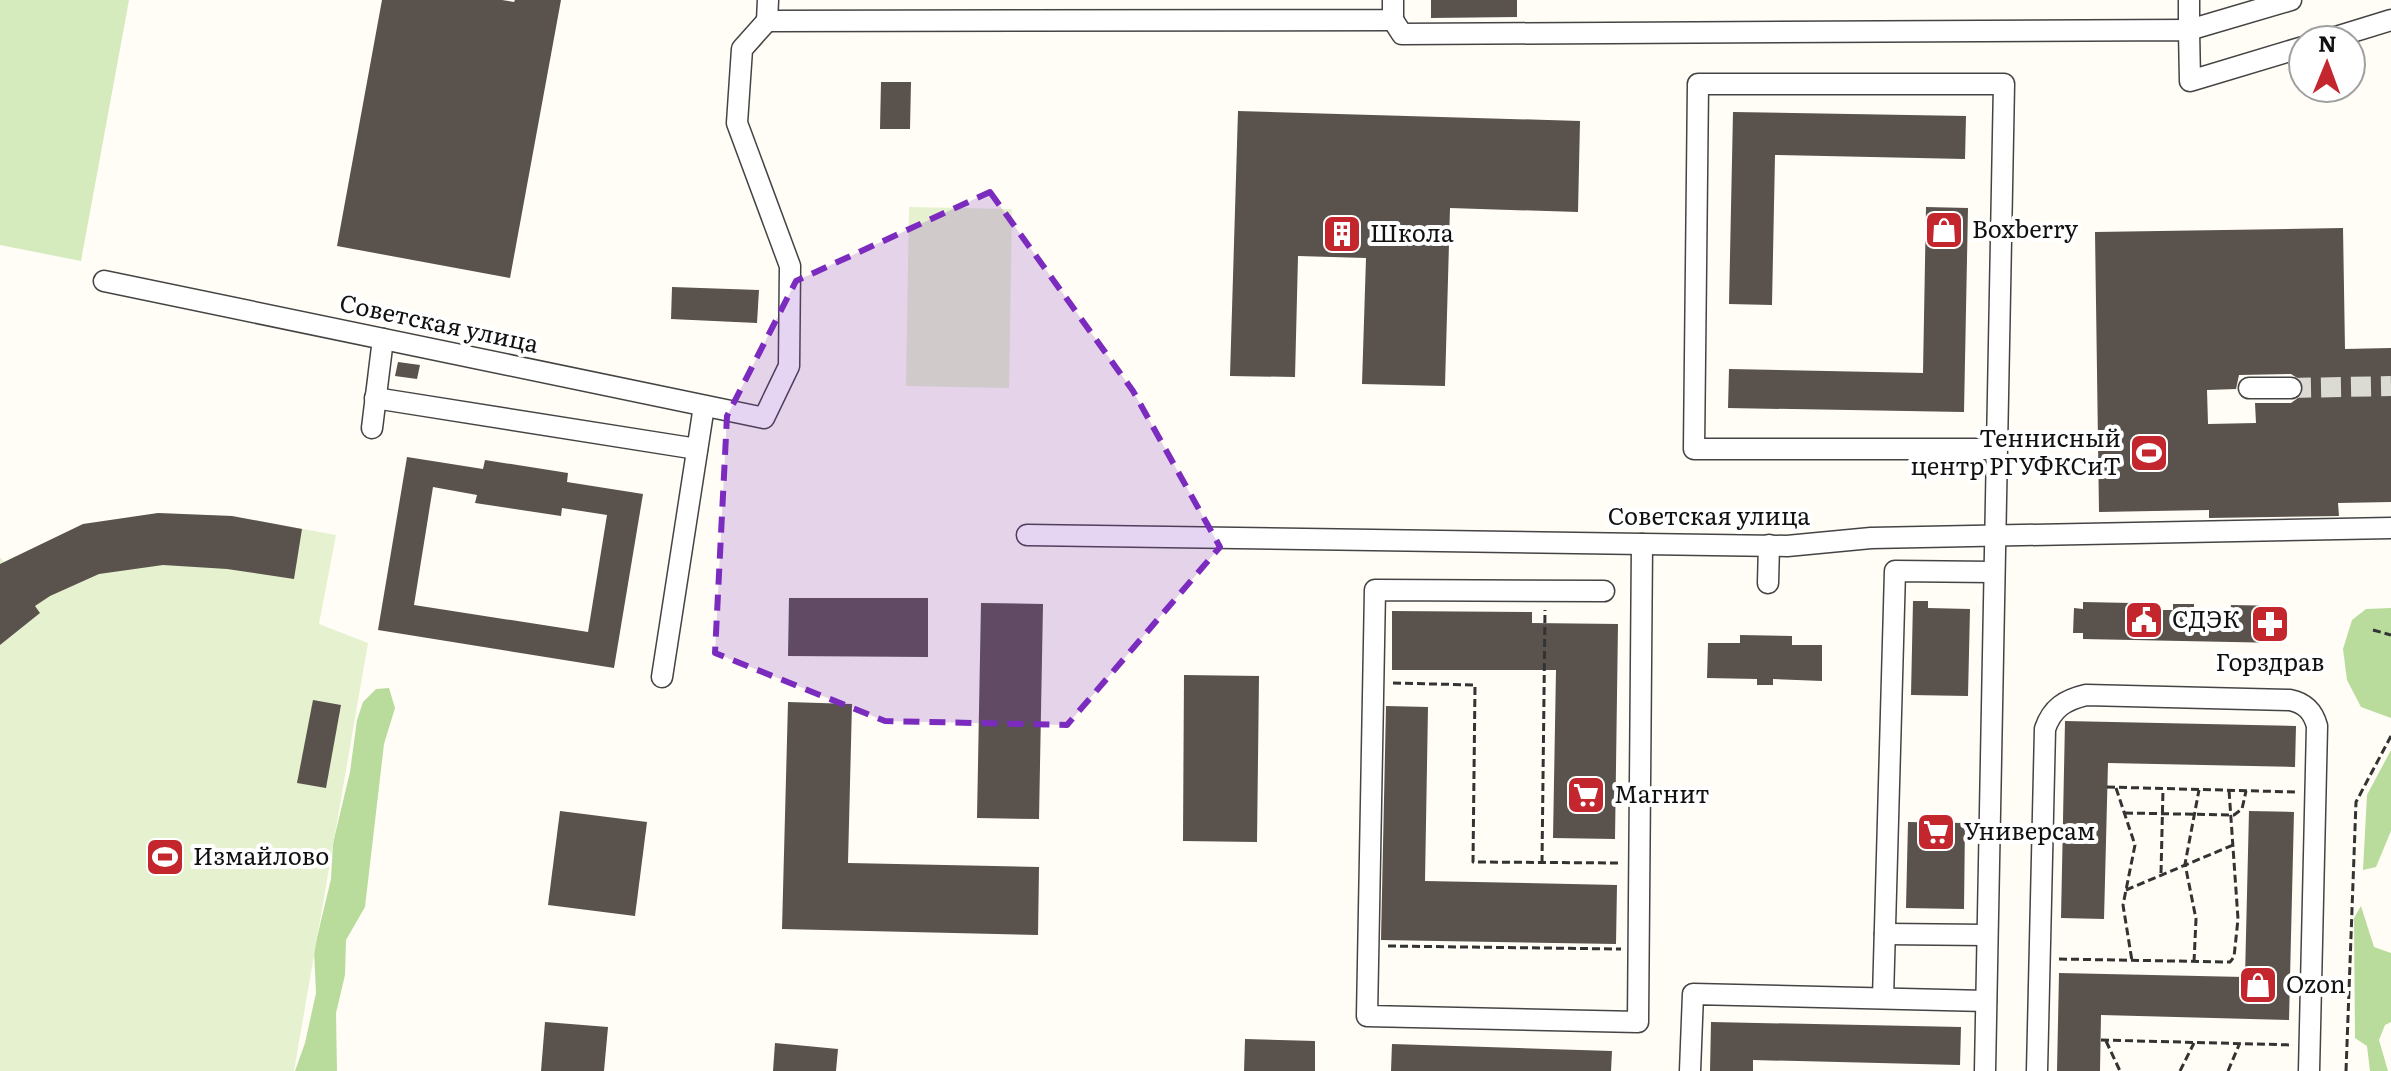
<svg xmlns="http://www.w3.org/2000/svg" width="2391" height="1071" font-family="Literata,serif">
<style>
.green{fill:#d5ebbd}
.forest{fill:#b9dc9c}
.pitch{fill:#e6f2cf}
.building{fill:#5a524d;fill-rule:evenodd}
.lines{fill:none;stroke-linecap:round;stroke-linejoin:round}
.minor-tunnel{stroke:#dbdad3;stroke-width:20;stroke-dasharray:20 10;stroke-linecap:butt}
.minor-casing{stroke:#444;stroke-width:23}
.path{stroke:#333;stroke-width:3;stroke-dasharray:8 4;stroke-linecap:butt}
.minor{stroke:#fff;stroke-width:20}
.marked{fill:#7b2cbf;fill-opacity:0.2;stroke:#7b2cbf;stroke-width:6;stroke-dasharray:16 10;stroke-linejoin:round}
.labels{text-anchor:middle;stroke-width:8;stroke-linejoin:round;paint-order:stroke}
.poi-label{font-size:24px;fill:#111;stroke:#fff;text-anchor:start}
.street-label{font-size:24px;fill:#111;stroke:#fff}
</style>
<rect width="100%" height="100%" fill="#fffdf5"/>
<polygon class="green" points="0,0 129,0 81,261 0,245"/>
<g class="forest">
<polygon points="2391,608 2391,718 2361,707 2347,680 2343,649 2352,620 2366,609"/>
<polygon points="389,688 395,708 384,744 365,907 346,940 345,975 336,1013 337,1071 295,1071 305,1043 316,993 314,950 331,879 333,843 350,772 357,720 363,702 376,689"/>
<polygon points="2391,750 2391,831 2376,867 2363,870 2367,795"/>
<polygon points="2361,906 2374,947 2391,953 2391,1022 2385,1025 2379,1040 2388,1071 2370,1071 2367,1046 2355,1038 2354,918"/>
</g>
<g class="pitch">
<polygon points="909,207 1012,209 1009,388 906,386"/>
<polygon points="158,513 232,516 336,535 319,624 368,643 294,1071 0,1071 0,557 4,562 83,524"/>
</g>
<g class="building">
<polygon points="382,0 502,0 514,2 515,0 561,0 510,278 337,246"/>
<polygon points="1431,0 1517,0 1517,17 1431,18"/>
<polygon points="881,82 911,82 910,129 880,129"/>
<polygon points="1238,111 1580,121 1578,212 1450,208 1445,386 1362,384 1366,258 1298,256 1295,377 1230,376"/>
<polygon points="1733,112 1966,116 1965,159 1775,155 1772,305 1729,304"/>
<polygon points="1926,207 1968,208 1964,412 1728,408 1729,369 1923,373"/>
<path d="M2343,228l2,121 46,-1v154l-53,1 1,13 -130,2v-8l-110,2 -4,-280zM2291,374l11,7 2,6 -2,8 -11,8h-36l1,20 -48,1 -1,-34 29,-1 3,-14z"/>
<polygon points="672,287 759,290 757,323 671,319"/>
<polygon points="398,362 420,365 417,379 395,376"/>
<path d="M407,457l76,12 2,-9 83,13 -1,9 76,12 -29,174 -236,-38zM433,487l44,8 -2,8 86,13 1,-8 45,7 -19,117 -174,-27z"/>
<polygon points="158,513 232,516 302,529 294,579 227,569 163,565 99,574 50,596 35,606 40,613 0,645 0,564 83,524"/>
<polygon points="789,598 928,598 928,657 788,656"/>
<polygon points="1913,601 1928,601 1928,608 1970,609 1968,696 1911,695"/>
<polygon points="2083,602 2131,603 2131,610 2173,610 2173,604 2194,604 2194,611 2230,612 2231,605 2282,606 2281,613 2288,613 2288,638 2281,638 2281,643 2083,639 2083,633 2073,633 2074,608 2083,609"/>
<polygon points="981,603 1043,604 1039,819 977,818"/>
<polygon points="1392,611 1532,612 1532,623 1618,624 1615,839 1553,838 1556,670 1392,670"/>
<polygon points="1740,635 1792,636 1792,645 1822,645 1822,681 1773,679 1773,685 1757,685 1757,679 1707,678 1708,643 1740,643"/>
<polygon points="1184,675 1259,676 1257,842 1183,841"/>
<polygon points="313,700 341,705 326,788 297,783"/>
<polygon points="788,702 852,704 848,863 1039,867 1038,935 782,929"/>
<polygon points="1386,706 1428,707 1425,881 1617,885 1616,944 1381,940"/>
<polygon points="2065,721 2296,726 2295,767 2108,763 2104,919 2061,918"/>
<polygon points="560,811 647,822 635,916 548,905"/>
<polygon points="2249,811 2294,812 2289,1020 2101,1015 2100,1071 2057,1071 2059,973 2245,977"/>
<polygon points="1908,822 1965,823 1964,909 1906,908"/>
<polygon points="545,1022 608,1027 604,1071 541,1071"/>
<polygon points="1711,1022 1961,1027 1960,1065 1753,1060 1753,1071 1710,1071"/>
<polygon points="1245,1039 1315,1041 1315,1071 1244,1071"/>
<polygon points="775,1043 838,1049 836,1071 773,1071"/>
<polygon points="1392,1044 1612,1051 1611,1071 1391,1071"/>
</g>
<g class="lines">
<polyline class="minor-tunnel" points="2291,388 2391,386"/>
<g class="minor-casing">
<g id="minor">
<polyline points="768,0 767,21 1393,20 1393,0"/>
<polyline points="2189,0 2189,30 2291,0"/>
<polyline points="1393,20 1402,34 2189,30 2190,81 2303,47"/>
<polyline points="2326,40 2391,20"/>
<polyline points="104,281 764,418 789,366 790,266 737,123 742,49 767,21"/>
<polyline points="2249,388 2291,388"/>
<polyline points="375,398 697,449"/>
<polyline points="372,428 383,339"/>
<polyline points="1027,535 1787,546 1871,538 2391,528"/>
<polyline points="1768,583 1769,545"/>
<polyline points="1604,591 1375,590 1367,1016 1638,1022 1642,544"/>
<polyline points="662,677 704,406"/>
<polyline points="1885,934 1987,935"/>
<polyline points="1883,998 1895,571 1993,572"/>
<polyline points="1690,1071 1693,994 1986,1001"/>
<polyline points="1985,1071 2004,84 1698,84 1694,449 1996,449"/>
<path d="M2037,1071l8,-342c7,-21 20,-29 41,-34l204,5c15,3 23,11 27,26l-8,345"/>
</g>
</g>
<g class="path">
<polyline points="2373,630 2391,635"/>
<polyline points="1393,683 1475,685 1473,862 1622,863"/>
<polyline points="2107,787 2295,792"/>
<polyline points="2116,788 2135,845 2123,905 2132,961"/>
<polyline points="2125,813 2234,815 2242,809 2246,791"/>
<polyline points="1542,863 1545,610"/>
<polyline points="2161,873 2163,789"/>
<polyline points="2126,890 2233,845"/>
<polyline points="1388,946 1621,949"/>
<polyline points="2059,959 2230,962 2234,957 2238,919 2229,790"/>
<polyline points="2194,962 2196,919 2185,864 2199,790"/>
<polyline points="2101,1040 2293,1045"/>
<polyline points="2106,1041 2120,1071"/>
<polyline points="2180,1071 2194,1043"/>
<polyline points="2228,1071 2239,1045"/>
<polyline points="2346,1071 2356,802 2391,736"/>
</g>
<use href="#minor" class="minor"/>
</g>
<path class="marked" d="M990,192l143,199 87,156 -153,178 -182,-4 -170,-68 12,-237 69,-135z"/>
<defs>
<g id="shop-square" transform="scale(2)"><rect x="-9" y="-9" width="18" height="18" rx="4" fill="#c4262e" stroke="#fff"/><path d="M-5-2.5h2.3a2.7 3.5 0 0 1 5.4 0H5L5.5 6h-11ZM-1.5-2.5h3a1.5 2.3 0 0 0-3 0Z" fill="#fff"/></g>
<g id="building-square" transform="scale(2)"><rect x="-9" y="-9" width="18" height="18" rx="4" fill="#c4262e" stroke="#fff"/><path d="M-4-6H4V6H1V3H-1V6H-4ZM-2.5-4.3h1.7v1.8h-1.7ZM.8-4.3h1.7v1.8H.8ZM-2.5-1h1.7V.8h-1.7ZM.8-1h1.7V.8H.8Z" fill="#fff"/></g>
<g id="stadium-square" transform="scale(2)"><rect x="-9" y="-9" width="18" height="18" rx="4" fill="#c4262e" stroke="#fff"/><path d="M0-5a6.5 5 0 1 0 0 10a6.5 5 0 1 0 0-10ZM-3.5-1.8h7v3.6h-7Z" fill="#fff"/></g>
<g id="civic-square" transform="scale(2)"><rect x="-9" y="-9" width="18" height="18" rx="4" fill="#c4262e" stroke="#fff"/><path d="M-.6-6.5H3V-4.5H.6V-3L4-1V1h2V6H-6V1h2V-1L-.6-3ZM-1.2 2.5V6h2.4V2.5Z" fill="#fff"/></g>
<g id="pharmacy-square" transform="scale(2)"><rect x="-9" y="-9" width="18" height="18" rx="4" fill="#c4262e" stroke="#fff"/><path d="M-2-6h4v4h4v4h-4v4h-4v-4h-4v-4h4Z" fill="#fff"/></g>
<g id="supermarket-square" transform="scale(2)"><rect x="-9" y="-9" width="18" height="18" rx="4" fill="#c4262e" stroke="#fff"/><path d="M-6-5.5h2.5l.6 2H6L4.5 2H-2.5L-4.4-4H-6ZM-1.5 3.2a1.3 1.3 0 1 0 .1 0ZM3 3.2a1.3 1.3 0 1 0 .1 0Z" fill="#fff"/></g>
</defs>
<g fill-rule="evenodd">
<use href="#shop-square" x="1944" y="230"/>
<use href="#building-square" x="1342" y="234"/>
<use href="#stadium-square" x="2149" y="453"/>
<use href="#civic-square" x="2144" y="620"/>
<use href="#pharmacy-square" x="2270" y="624"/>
<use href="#supermarket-square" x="1586" y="795"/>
<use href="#supermarket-square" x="1936" y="832"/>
<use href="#stadium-square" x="165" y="857"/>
<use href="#shop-square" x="2258" y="985"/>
</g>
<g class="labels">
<g class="poi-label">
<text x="1972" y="238">Boxberry</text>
<text x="1370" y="242">Школа</text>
<text x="2121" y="447" text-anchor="end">Теннисный<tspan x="2121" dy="28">центр РГУФКСиТ</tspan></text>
<text x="2172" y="628">СДЭК</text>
<text x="2270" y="671" text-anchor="middle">Горздрав</text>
<text x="1614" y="803">Магнит</text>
<text x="1964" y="840">Универсам</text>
<text x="193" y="865">Измайлово</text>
<text x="2286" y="993">Ozon</text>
</g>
<g class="street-label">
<text transform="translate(439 324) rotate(12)" y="8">Советская улица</text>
<text x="1709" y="525">Советская улица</text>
</g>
</g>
<g transform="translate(2327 64) rotate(1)"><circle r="38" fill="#ffffff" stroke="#a0a0a0" stroke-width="2"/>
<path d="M0-6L14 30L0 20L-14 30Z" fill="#c4262e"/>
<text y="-12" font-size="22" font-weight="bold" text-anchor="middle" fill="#111111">N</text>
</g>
</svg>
